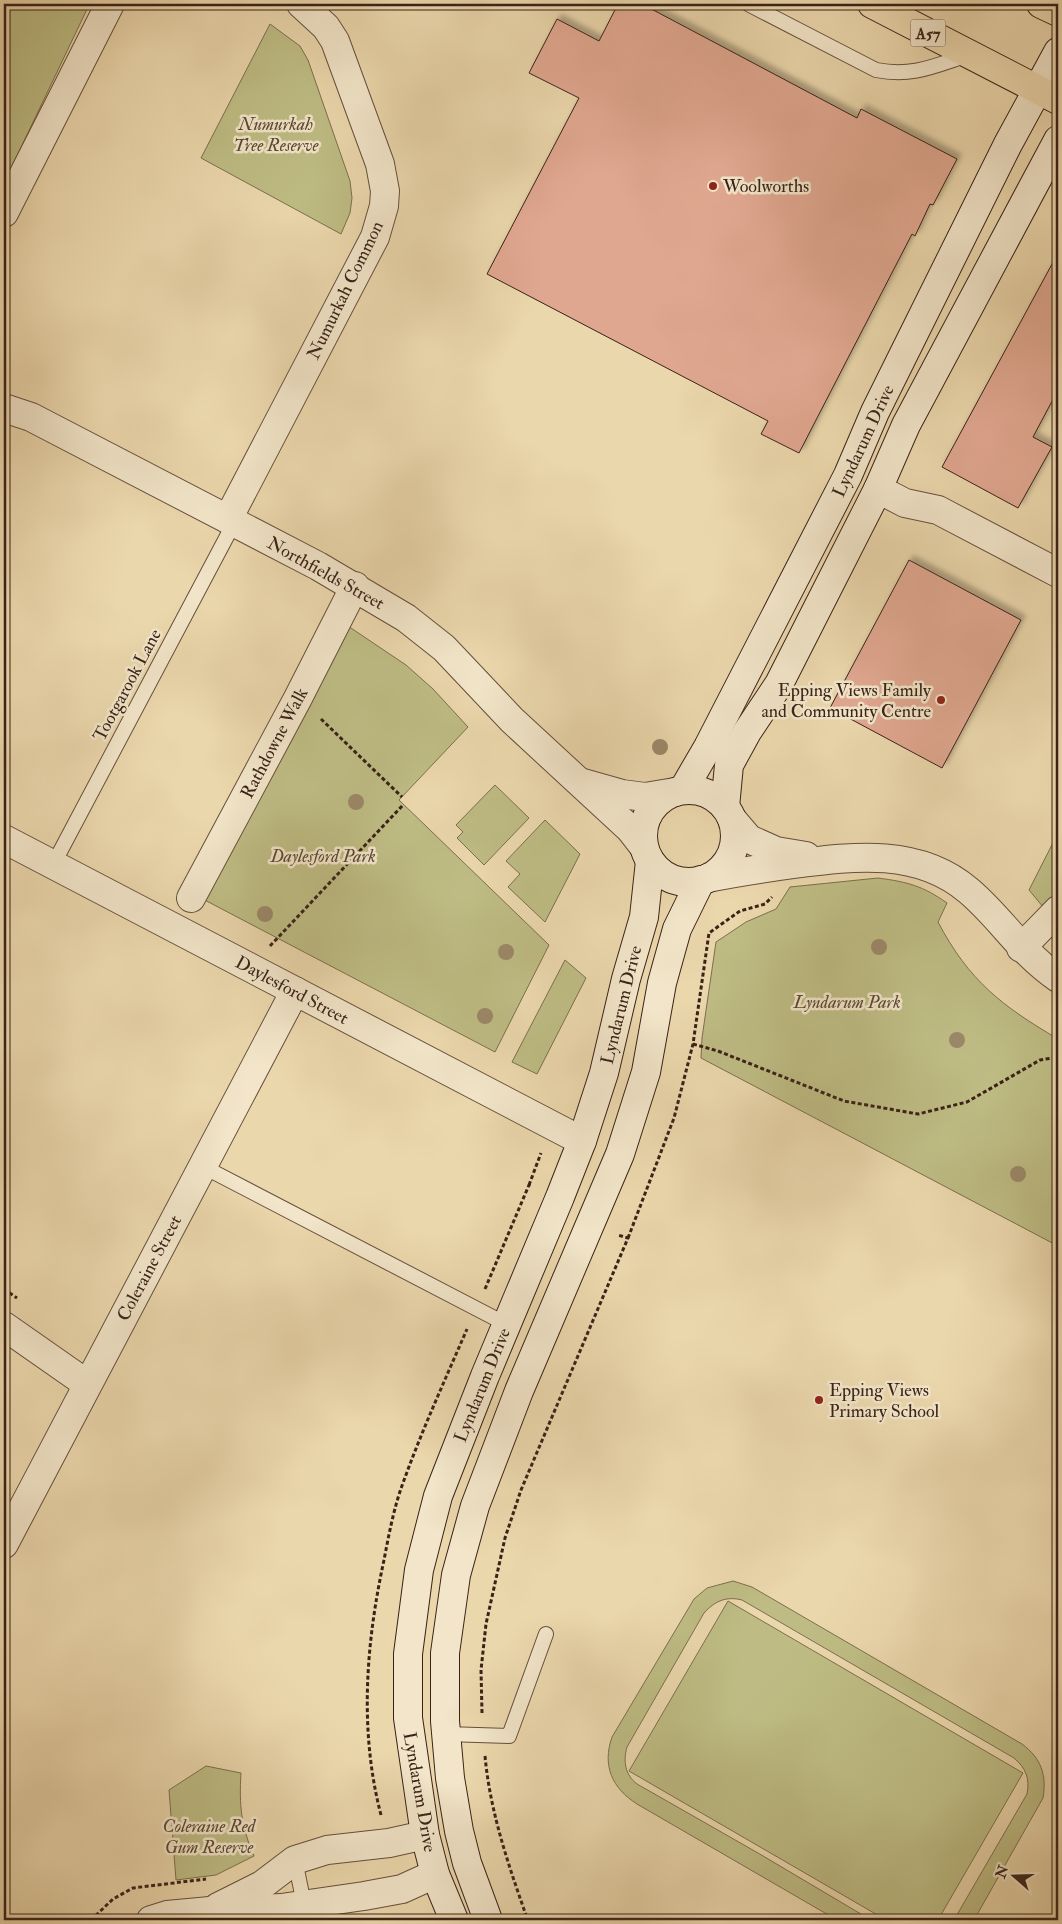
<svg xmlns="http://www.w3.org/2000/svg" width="1062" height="1924" font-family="'IM FELL Double Pica',serif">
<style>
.green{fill:#bebc84;stroke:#7c6f4e}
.building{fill:#e0a790;stroke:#392218;filter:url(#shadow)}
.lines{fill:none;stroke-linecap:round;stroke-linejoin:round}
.lane-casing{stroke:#664f3d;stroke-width:16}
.street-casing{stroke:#664f3d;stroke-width:30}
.secondary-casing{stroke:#392218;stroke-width:30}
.primary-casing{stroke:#392218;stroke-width:30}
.path{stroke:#392218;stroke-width:3;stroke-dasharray:4 2.5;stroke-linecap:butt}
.lane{stroke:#f2e5c9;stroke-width:14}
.street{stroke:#f2e5c9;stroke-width:28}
.secondary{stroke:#f2e5c9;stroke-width:28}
.primary{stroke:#ebd7ac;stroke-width:28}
.tree{fill:#9b8869}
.poi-dot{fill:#8f2418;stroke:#f2e5c9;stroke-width:2}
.labels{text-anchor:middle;stroke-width:5;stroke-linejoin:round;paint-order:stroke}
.shield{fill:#f2e5c9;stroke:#705c4d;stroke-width:1}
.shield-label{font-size:16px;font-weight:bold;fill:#392218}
.park-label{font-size:18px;font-style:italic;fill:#5a4833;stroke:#f2e5c9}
.poi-label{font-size:18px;fill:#392218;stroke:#f2e5c9;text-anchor:start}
.street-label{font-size:18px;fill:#392218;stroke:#f2e5c9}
</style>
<defs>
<filter id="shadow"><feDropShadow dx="4.5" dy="-4.5" stdDeviation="2.5" flood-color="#0004"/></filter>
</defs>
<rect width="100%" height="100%" fill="#ebd7ac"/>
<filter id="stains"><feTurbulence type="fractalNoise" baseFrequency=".004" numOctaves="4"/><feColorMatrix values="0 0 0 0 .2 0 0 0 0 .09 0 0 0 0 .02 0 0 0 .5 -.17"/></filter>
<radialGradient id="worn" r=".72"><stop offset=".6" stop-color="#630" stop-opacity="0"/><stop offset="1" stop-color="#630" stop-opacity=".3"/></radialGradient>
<g class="green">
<polygon points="4,4 89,5 4,183"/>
<polygon points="270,24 300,46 308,60 350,181 352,198 350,213 341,234 201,158"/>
<polygon points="342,622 406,665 433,689 468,727 399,800 549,945 495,1052 197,896"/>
<polygon points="495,785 529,818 484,865 457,838 463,832 456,825"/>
<polygon points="545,820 580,854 545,922 508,887 520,874 506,861"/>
<polygon points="1058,833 1058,925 1029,890"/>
<path d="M878,878c30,4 45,8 69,25l-9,19c31,59 64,84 120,117v207l-357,-188 1,-20 14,-96 30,-20 30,-13 14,-22z"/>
<polygon points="565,960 586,978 537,1074 512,1062"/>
<path d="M733,1581l19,6 270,157c19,14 25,31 21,54l-69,122h-20l73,-126c3,-15 -1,-26 -13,-36l-272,-158c-16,-4 -27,1 -38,13l-77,134c-4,14 -2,28 10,37l121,69 113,67h-34l-200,-116c-25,-16 -35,-38 -25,-67l82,-138 13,-11z"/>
<polygon points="728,1601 1023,1773 938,1920 886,1920 629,1771"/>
<path d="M206,1766l35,7c-2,32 0,53 13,83l-38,19 -40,5 -7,-90z"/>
</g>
<g class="building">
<polygon points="618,4 642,4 857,118 861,109 957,159 933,205 930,204 915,236 912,234 799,453 761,434 768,421 487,274 579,98 529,73 557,19 599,41"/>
<polygon points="1058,253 1058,390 1033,437 1052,447 1018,508 942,467"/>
<polygon points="909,560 1021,620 942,768 830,708"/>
</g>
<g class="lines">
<g class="lane-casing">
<g id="lane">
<path d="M748,4l128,66c37,7 58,-4 92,-15"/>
<polyline points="53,865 234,523"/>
<polyline points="202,1166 506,1324"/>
<polyline points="446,1734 509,1736 546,1634"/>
<polyline points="295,1860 304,1904"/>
</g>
</g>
<g class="street-casing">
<g id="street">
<polyline points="4,213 110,4"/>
<polyline points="4,408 31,417 318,566 406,618 444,648 512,720 630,829 644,847"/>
<polyline points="878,489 905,503 938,510 1058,573"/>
<polyline points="228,519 375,237 384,206 385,191 380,164 335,41 326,27 301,4"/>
<polyline points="583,783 622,794 645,797 675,792"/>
<polyline points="732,819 749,839 776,851 806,856"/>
<polyline points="4,839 582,1141"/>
<path d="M708,878c29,-6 57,-10 86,-14 61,-8 125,-16 175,27 33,28 51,61 89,87"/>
<polyline points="191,898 298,698 355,586"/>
<polyline points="1021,948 1058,910"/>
<polyline points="4,1326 87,1384"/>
<polyline points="4,1544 295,991"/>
<polyline points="218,1907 262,1885 295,1860 327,1850 389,1843 425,1835"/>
<polyline points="151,1920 167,1915 210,1911 281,1908 364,1896 402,1889 435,1874"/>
</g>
</g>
<g class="secondary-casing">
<g id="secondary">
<polyline points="683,790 708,747 848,475 875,412 1008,144 1058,52"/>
<circle cx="689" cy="836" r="46"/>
<polyline points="725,807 729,765 747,732 779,684 878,489 906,425 1058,140"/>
<polyline points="454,1920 435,1874 425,1835 408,1718 408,1654 419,1570 438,1496 485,1376 560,1197 582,1141 604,1073 626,979 644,917 650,861"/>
<polyline points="488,1920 467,1863 459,1831 450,1778 445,1721 445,1653 456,1575 475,1506 519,1391 620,1154 646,1072 662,983 677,929 701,880"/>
</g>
</g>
<g class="primary-casing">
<g id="primary">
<polyline points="872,4 1058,100"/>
<polyline points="1041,4 1058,12"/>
</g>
</g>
<g class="path">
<polyline points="321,719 402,797"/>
<polyline points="270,946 403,805"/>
<polyline points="693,1044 718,1051 844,1101 918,1114 967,1102 1040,1060 1058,1057"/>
<polyline points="529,1185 541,1153"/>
<polyline points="628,1238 674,1118 693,1044 709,933 740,911 765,904 772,897"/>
<polyline points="4,1289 17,1298"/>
<polyline points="485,1289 529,1185 532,1186"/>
<polyline points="482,1713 481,1670 486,1624 505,1538 521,1490 628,1238 618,1235"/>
<path d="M485,1756c5,55 23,108 41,159"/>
<path d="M381,1815c-22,-84 -15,-172 3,-255 5,-26 10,-53 19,-77 19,-53 42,-103 64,-154"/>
<polyline points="517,1919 526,1915 528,1920"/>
<polyline points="91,1920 113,1899 133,1888 206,1879"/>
</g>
<use href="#lane" class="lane"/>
<use href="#street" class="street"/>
<use href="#secondary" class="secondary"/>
<use href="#primary" class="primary"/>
</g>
<g class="tree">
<circle cx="660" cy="747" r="8"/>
<circle cx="356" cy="802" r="8"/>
<circle cx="265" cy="914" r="8"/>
<circle cx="879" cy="947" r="8"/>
<circle cx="506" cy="952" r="8"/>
<circle cx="485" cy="1016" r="8"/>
<circle cx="957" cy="1040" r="8"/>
<circle cx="1018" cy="1174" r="8"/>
</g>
<g class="poi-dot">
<circle cx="713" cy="186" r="5"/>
<circle cx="941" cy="700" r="5"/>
<circle cx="819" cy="1400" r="5"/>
</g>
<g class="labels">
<rect class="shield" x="910.5" y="19.5" width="35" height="27" rx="4"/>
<g class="shield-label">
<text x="928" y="39">A57</text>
</g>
<g class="park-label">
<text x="276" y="130">Numurkah<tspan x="276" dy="21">Tree Reserve</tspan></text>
<text x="323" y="862">Daylesford Park</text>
<text x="847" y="1008">Lyndarum Park</text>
<text x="209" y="1832">Coleraine Red<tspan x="209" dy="21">Gum Reserve</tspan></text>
</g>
<g class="poi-label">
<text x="723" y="192">Woolworths</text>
<text x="931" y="696" text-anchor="end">Epping Views Family<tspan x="931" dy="21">and Community Centre</tspan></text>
<text x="829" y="1396">Epping Views<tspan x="829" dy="21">Primary School</tspan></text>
</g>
<g class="street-label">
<text transform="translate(345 290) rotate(-64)" y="6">Numurkah Common</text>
<text transform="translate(863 441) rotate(-65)" y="6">Lyndarum Drive</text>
<text transform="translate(326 573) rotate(29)" y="6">Northfields Street</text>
<text transform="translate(127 685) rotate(-62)" y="6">Tootgarook Lane</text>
<text transform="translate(274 743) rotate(-62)" y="6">Rathdowne Walk</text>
<text transform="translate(292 990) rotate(28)" y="6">Daylesford Street</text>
<text transform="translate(621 1005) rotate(-76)" y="6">Lyndarum Drive</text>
<text transform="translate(149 1268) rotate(-62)" y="6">Coleraine Street</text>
<text transform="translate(482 1385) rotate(-68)" y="6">Lyndarum Drive</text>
<text transform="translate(420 1792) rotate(80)" y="6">Lyndarum Drive</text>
</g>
</g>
<rect width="1062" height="1924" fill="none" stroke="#ebd7ac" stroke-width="20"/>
<rect x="5" y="5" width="1052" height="1914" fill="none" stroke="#392218" stroke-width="2.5"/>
<rect x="10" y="10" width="1042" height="1904" fill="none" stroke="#392218"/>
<g transform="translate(1014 1876) rotate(290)" stroke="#f2e5c9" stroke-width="4" paint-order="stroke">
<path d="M0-4L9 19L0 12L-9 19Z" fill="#392218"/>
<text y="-8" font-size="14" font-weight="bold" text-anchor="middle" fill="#392218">N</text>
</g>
<rect width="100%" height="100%" filter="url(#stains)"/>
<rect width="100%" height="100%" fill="url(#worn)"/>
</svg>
